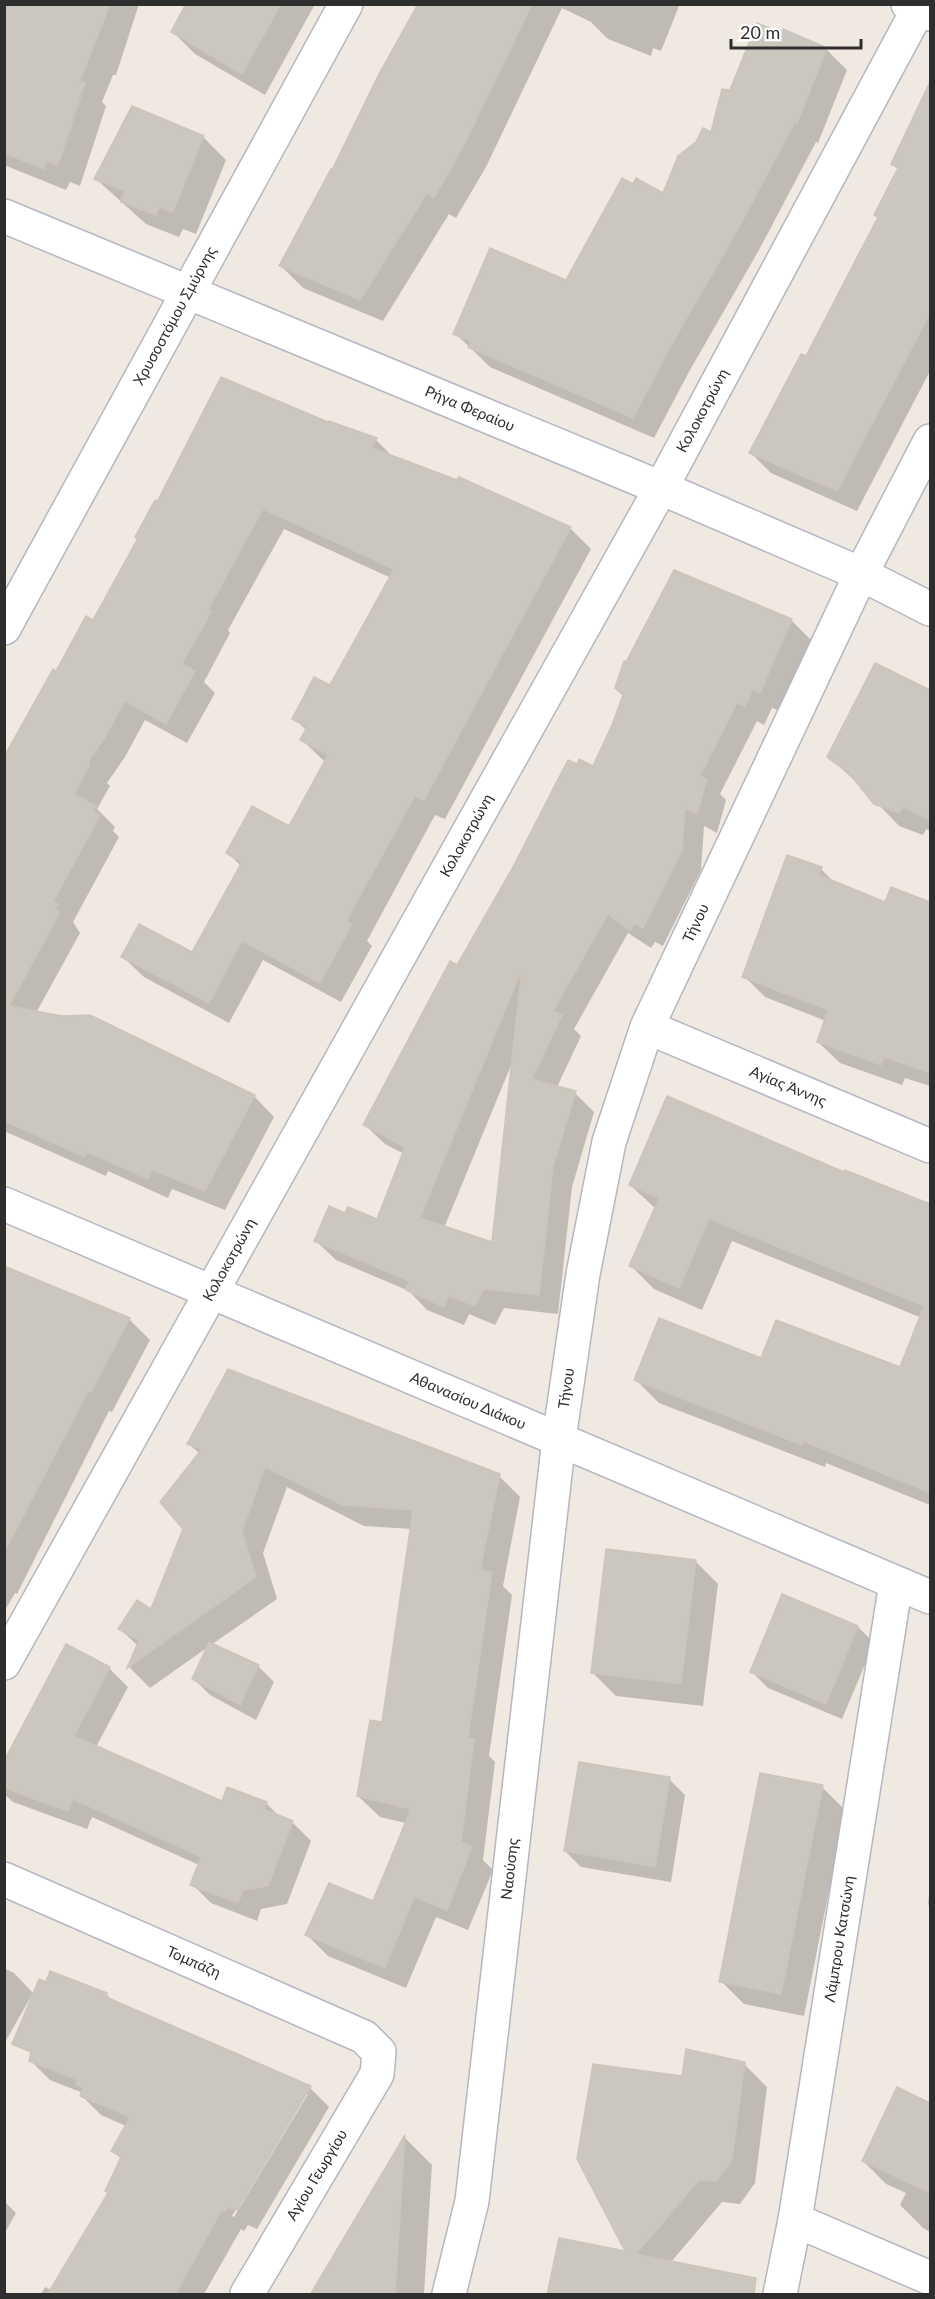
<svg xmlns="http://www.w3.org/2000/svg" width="935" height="2299" font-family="Lato,sans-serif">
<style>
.shadow{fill:#0003;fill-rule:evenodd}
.building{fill:#cbc7bf;stroke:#cbc5ba;stroke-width:1.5;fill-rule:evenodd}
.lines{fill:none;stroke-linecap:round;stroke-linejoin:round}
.street-casing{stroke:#b4b7c1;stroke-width:36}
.secondary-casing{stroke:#b4b7c1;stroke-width:36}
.street{stroke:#fff;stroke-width:33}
.secondary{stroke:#fff;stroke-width:33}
.labels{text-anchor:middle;stroke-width:4.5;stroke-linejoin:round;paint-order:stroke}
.street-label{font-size:15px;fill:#2e2e2e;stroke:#fff}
</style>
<rect width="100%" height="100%" fill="#efe9e1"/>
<g class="shadow">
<polygon points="4,4 139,4 116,75 113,75 102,102 106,106 80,186 70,182 66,190 4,165"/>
<polygon points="188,4 315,4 265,95 195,54 173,32"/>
<polygon points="421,4 679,6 661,51 653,48 651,56 608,39 591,22 562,8 486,167 456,218 449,214 383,321 303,288 281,266"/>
<polygon points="826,49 847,70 818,143 816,142 759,250 690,370 654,438 490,367 455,333 566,281 664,195 712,134 731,92"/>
<polygon points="926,95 930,97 930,371 857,511 771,473 751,453 806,358 879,218 899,169 893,164"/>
<polygon points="203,137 226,160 196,234 183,229 179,237 146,224 96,179"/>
<polygon points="330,423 376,440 394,458 458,482 459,479 571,529 591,549 445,819 435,815 367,941 372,946 341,1002 263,960 229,1023 144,977 123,957 193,954 241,866 228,853 290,828 326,763 302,740 307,731 294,718 330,687 391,578 284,529 228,630 230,633 204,682 215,693 187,743 145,720 125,757 107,783 110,786 97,809 115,827 113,831 119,837 73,922 80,933 36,1013 254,1096 274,1117 225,1210 172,1189 168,1198 108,1171 106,1176 4,1131 4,776 57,673 94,622 158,504"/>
<path d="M791,620l20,20 -31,71 -8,-3 -8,17 -7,-4 -37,73 6,6 -9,33 -13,-7 -3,44 -38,76 -8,-4 -4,6 -23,-15 -54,96 7,7 -24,51 18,6 19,19 -22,75 -14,127 -54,-6 -9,17 -26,-11 -5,11 -37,-15 -18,-19 -73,-31 -20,-19 30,-26 32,6 26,-67 -19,-10 -20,-19 93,-158 135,-199zM512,1063l-19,181 -49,-16z"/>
<polygon points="875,665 930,692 930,831 926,829 923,835 899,826 864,789 829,757"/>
<polygon points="821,869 836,884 886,904 891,889 930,903 930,1086 905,1078 902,1085 840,1063 818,1042 826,1021 765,997 744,976"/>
<polygon points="845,1174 930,1207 930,1505 826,1463 825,1467 659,1403 636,1380 762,1360 901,1369 922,1318 732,1241 702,1310 654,1289 631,1266 656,1209 630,1185"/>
<polygon points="4,1267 129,1319 150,1340 112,1412 109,1411 17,1594 15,1593 4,1612"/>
<polygon points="189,1444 499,1476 520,1497 503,1586 512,1595 489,1756 495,1762 483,1860 493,1870 468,1930 436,1917 406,1988 328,1956 307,1935 374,1903 406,1823 380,1817 358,1796 383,1724 412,1529 364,1526 287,1487 263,1553 277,1599 211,1645 258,1666 274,1682 256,1720 210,1695 194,1679 208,1647 150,1688 129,1667 138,1646 120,1629 152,1611 185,1529 200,1454"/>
<polygon points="695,1561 718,1584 703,1706 616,1696 593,1673"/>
<polygon points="858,1627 874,1643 842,1719 768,1688 752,1672"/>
<polygon points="109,1668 128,1687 96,1747 223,1803 266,1803 281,1818 292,1822 311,1841 287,1904 261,1909 257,1921 211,1903 192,1884 199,1865 92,1817 87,1829 13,1802 4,1794 4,1764"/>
<polygon points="669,1779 685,1795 671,1882 581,1867 565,1851"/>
<polygon points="822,1787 845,1810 804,2016 744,2004 721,1981"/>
<polygon points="930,1887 930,1907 928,1904"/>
<polygon points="4,1968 14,1973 33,1993 4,2044"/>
<path d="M106,1994l9,9 195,85 19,19 -72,122 -9,-4 -4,6 -3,-2 -37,65h-163l4,-7 6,3 59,-97 12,-33 -9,-9 13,-25 -25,-11 -20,-20 2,-2 -33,-13 -20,-20zM304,2094h4l-74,123 -2,-1z"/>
<polygon points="744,2064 767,2087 755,2183 740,2204 722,2202 671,2262 628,2254"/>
<polygon points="898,2089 930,2104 930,2232 923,2228 900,2205 906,2193 886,2184 863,2161"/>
<polygon points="405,2138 432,2165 424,2294 312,2294"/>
<polygon points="4,2201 16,2213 4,2234"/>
</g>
<g class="building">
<polygon points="4,4 110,4 80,81 85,83 58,165 47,161 44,169 4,153"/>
<polygon points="186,4 281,4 242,74 171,32"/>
<polygon points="418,4 532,4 464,145 434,198 427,193 360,300 279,266 331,169 332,170 379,74"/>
<polygon points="757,23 782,33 783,29 827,48 797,123 795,122 738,229 669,349 633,418 468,347 471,341 453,334 490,248 566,280 622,178 633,184 636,178 663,193 678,156 696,142 703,128 711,132 722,89 730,90"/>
<polygon points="930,82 930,313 837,491 749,453 801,354 806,356 878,217 874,215 898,168 891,164"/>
<polygon points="132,106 204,136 173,212 160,207 156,215 121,202 125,191 94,179"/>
<polygon points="221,377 328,422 329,421 377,438 372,448 457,480 459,477 571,527 424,800 415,796 346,921 352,924 320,983 242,941 209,1003 121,957 139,924 192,952 242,862 226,853 252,806 289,826 328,755 300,740 307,727 292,719 314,677 330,685 394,569 263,509 208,610 211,612 182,664 195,671 166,724 125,701 105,737 88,762 90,765 74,794 96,806 93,811 100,815 53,902 58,904 55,909 60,912 9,1006 62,1016 90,1015 255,1095 205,1191 152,1170 148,1179 87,1152 85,1157 4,1121 4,757 53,669 56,671 86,616 93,620 138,538 135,537 155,500 157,502"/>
<path d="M674,570l118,49 -32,74 -7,-4 -8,17 -8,-3 -37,73 7,3 -10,35 -12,-6 -3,42 -39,78 -8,-5 -5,7 -22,-16 -55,97 9,4 -30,64 44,12 -23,76 -14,128 -55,-6 -9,17 -26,-10 -5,11 -38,-17 3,-9 -95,-40 15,-35 16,7 3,-6 29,12 28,-72 -42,-22 87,-164 7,4 56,-98 55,-107 9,4 2,-5 14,7 19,-41 11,-30 -8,-7 9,-27 2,1zM519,976h2l-29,266 -72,-24z"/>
<polygon points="875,663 930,690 930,820 903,807 900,813 874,804 850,774 827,757"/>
<polygon points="787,855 822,867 819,875 885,902 891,887 930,902 930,1073 884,1057 881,1065 817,1042 828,1010 742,977"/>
<polygon points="667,1096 844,1172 845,1170 930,1204 930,1493 803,1441 802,1445 634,1380 659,1318 761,1358 776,1320 900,1367 924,1306 709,1219 679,1288 629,1266 659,1198 629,1185"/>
<polygon points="4,1266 130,1318 91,1392 88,1391 4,1553"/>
<polygon points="228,1369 500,1474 480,1570 492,1572 468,1738 474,1739 461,1842 472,1847 447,1910 414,1897 385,1968 305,1935 329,1883 373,1901 411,1809 357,1796 370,1720 382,1722 413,1510 342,1505 265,1467 242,1531 256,1577 127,1668 139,1640 118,1629 137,1600 151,1609 183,1529 160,1502 202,1449 187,1444"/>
<polygon points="606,1549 696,1560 681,1684 591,1673"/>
<polygon points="782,1594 858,1626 826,1704 750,1672"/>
<polygon points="209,1642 259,1665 240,1705 192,1679"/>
<polygon points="66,1644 110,1667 74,1736 222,1801 227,1787 267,1802 264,1809 293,1821 268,1886 243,1890 238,1903 190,1885 201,1857 73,1799 68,1811 4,1788 4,1761"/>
<polygon points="579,1762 670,1777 655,1867 564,1851"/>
<polygon points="760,1773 823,1785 781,1994 719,1982"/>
<polygon points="50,1971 107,1993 106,1997 311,2086 237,2210 228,2207 224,2212 221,2211 175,2295 47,2295 108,2193 105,2191 121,2157 111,2151 130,2117 80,2096 83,2088 76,2084 78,2080 29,2061 31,2052 12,2044 39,1979 46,1982"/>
<polygon points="686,2049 745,2062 732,2159 717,2181 699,2180 636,2254 756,2278 754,2295 547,2295 559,2238 625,2251 577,2159 593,2064 682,2076"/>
<polygon points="897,2087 930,2103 930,2193 862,2161"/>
<polygon points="405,2135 395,2295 310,2295"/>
</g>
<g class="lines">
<g class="street-casing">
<g id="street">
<path id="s1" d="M4,216l657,272 200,86 69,35"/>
<path id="s2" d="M647,1027l283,119"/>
<path id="s3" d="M4,1663l657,-1175 260,-484"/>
<path id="s4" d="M4,1879l360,158 15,15 -2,22 -130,220"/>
<polyline points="795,2220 930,2278"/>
<path id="s5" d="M449,2294l23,-93 87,-762 24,-165 26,-132 38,-115 214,-453 69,-133"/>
<path id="s6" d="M780,2294l15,-74 101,-637"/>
</g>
</g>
<g class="secondary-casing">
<g id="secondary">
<polyline points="908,4 930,14"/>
<path id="s7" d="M4,628l342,-624"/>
<path id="s8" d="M4,1204l926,393"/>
</g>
</g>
<use href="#street" class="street"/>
<use href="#secondary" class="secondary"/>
</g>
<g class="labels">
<g class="street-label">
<text dy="5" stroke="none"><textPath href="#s7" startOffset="356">Χρυσοστόμου Σμύρνης</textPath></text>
<text dy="5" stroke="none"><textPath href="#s1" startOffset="504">Ρήγα Φεραίου</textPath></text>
<text dy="5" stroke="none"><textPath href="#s3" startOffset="1434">Κολοκοτρώνη</textPath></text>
<text dy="5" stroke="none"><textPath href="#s3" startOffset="948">Κολοκοτρώνη</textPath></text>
<text dy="5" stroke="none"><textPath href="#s5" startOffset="1400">Τήνου</textPath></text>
<text dy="5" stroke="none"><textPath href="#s2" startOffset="153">Αγίας Άννης</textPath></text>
<text dy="5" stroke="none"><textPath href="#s3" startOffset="462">Κολοκοτρώνη</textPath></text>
<text dy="5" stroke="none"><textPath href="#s5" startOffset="914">Τήνου</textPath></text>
<text dy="5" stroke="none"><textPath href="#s8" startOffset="504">Αθανασίου Διάκου</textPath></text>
<text dy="5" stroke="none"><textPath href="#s5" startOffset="430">Ναούσης</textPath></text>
<text dy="5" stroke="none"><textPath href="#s6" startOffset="360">Λάμπρου Κατσώνη</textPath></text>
<text dy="5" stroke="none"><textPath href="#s4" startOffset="207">Τομπάζη</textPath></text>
<text transform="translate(317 2175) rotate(-59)" y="5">Αγίου Γεωργίου</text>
</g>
</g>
<rect width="935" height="2299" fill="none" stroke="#2e2e2e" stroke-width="12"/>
<path d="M731 39v9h130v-9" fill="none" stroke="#2e2e2e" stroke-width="3"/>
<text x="740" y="39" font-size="18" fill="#2e2e2e" stroke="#ffffff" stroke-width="4.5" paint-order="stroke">20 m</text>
</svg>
